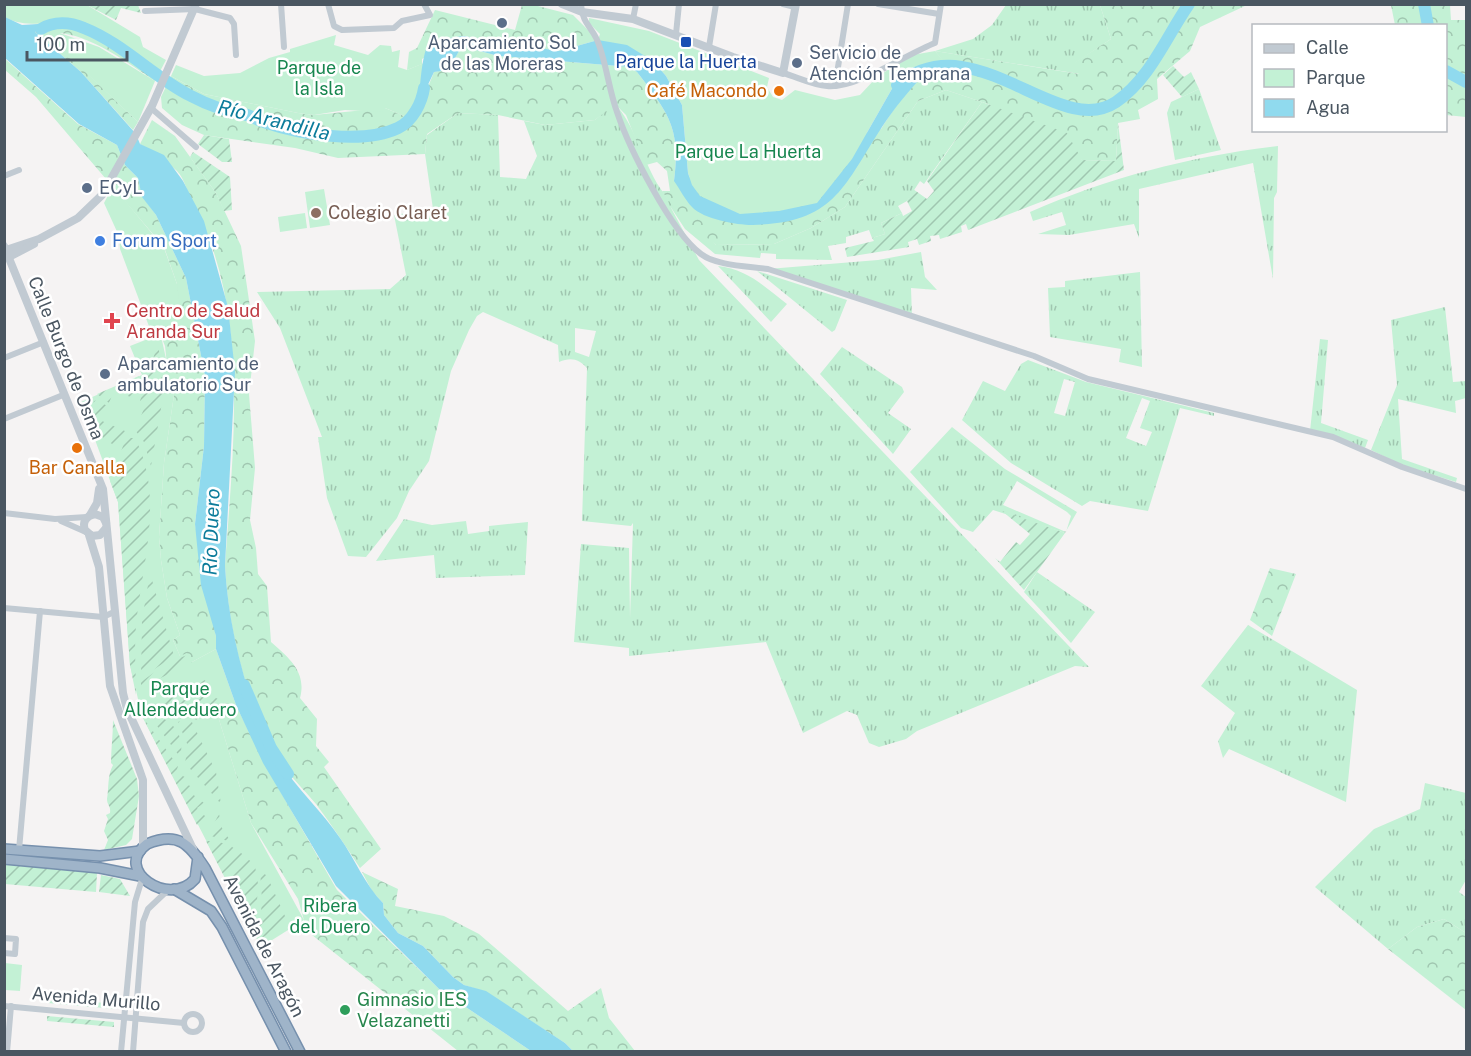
<svg xmlns="http://www.w3.org/2000/svg" width="1471" height="1056" font-family="'Public Sans',sans-serif">
<style>
.grass{fill:url(#grass-tufts);fill-rule:evenodd}
.forest{fill:url(#forest-crowns)}
.park{fill:#c3f1d5}
.garden{fill:url(#garden-furrows)}
.water{fill:#90daee}
.lines{fill:none;stroke-linecap:round;stroke-linejoin:round}
.river{stroke:#90daee;stroke-width:12}
.trunk-casing{stroke:#7690ad;stroke-width:12}
.minor{stroke:#c1cad2;stroke-width:6}
.tertiary{stroke:#c1cad2;stroke-width:8}
.trunk{stroke:#9fb4c9;stroke-width:9}
.service-dot{fill:#5c6f8a;stroke:#fff;stroke-width:2}
.transit-dot{fill:#1a4fb4;stroke:#fff;stroke-width:2}
.food-dot{fill:#e8710a;stroke:#fff;stroke-width:2}
.education-dot{fill:#8d6e63;stroke:#fff;stroke-width:2}
.shop-dot{fill:#3f7fe0;stroke:#fff;stroke-width:2}
.health-dot{fill:#e0444e;stroke:#fff;stroke-width:2}
.leisure-dot{fill:#2e9e5b;stroke:#fff;stroke-width:2}
.labels{text-anchor:middle;stroke-width:5;stroke-linejoin:round;paint-order:stroke}
.service-label{font-size:18px;fill:#4e5e75;stroke:#fff;text-anchor:start}
.transit-label{font-size:18px;fill:#164399;stroke:#fff}
.park-label{font-size:18px;fill:#17864f;stroke:#fff}
.food-label{font-size:18px;fill:#c56008;stroke:#fff;text-anchor:end}
.education-label{font-size:18px;fill:#785e54;stroke:#fff;text-anchor:start}
.shop-label{font-size:18px;fill:#366cbe;stroke:#fff;text-anchor:start}
.health-label{font-size:18px;fill:#be3a42;stroke:#fff;text-anchor:start}
.street-label{font-size:18px;fill:#4a5661;stroke:#fff}
.leisure-label{font-size:18px;fill:#27864d;stroke:#fff;text-anchor:start}
.water-label{font-size:20px;font-style:italic;fill:#0c7c9b;stroke:#fff}
</style>
<defs>
<pattern id="grass-tufts" width="24" height="20" patternUnits="userSpaceOnUse" patternTransform="scale(1.5)"><rect width="24" height="20" fill="#c3f1d5"/><path d="M3 7l-1-3M5 7V3M7 7l1-3M15 17l-1-3M17 17v-4M19 17l1-3" fill="none" stroke="#a0c6b0"/></pattern>
<pattern id="forest-crowns" width="20" height="18" patternUnits="userSpaceOnUse" patternTransform="scale(1.5)"><rect width="20" height="18" fill="#c3f1d5"/><path d="M2 6a3 3 0 1 1 6 0M12 15a3 3 0 1 1 6 0" fill="none" stroke="#a0c6b0"/></pattern>
<pattern id="garden-furrows" width="10" height="10" patternUnits="userSpaceOnUse" patternTransform="scale(1.5)"><rect width="10" height="10" fill="#c3f1d5"/><path d="M-1 1l2-2M0 10L10 0M9 11l2-2" fill="none" stroke="#a0c6b0"/></pattern>
</defs>
<rect width="100%" height="100%" fill="#f5f3f3"/>
<g class="grass">
<polygon points="1006,5 1100,5 1111,39 1075,63 1080,74 935,51 973,39 992,25"/>
<polygon points="1199,89 1221,150 1175,160 1167,113 1171,102"/>
<path d="M946,90l36,12 -58,82 -4,-3 -13,20 -9,5 4,7 -21,10 4,11 -13,4 -3,-8 -23,7v6l-18,3 4,14 -56,-1v-5l-15,-1 -1,5 -45,-4 -30,-25 -15,-23 29,54 390,407 -14,-1 -158,65 -11,8 -27,8 -10,-4 -12,-28 -10,-4 -44,22 -37,-91 -137,14v-8l-55,-6 7,-98 48,4 1,70 3,-95 -2,3 -49,-5 5,-153c-8,-9 -16,-11 -28,-6l-1,-17 -75,-33 -6,4 -8,14 -18,41 -22,90 -20,30 -12,27 -31,39 -18,-1 -21,-58 -9,-61h4l-42,-109 -23,-36 133,-3 16,-14 -12,-60 39,-6 -8,-55 2,-19 31,-22 40,2 2,62 26,2 11,-23 -13,-35 21,4 50,-5 19,-17c21,21 29,59 46,85 14,21 38,39 56,57l58,-1 37,-16 34,-21 73,-106zM575,328l21,3 -7,26 -14,-5z"/>
<path d="M1278,146l-1,46 -3,6 -1,81 -20,-116 -114,26v49l-5,-14 -65,11 -31,-1 28,-9 -4,-13 -29,9 -3,-9c80,-35 162,-56 248,-66z"/>
<polygon points="921,252 925,277 937,290 911,288 912,317 768,269 878,260"/>
<path d="M718,266c29,3 47,21 69,38l-16,18z"/>
<polygon points="757,271 847,300 835,330 832,332"/>
<polygon points="1140,272 1142,367 1119,362 1121,349 1050,337 1048,288 1065,287 1065,281"/>
<polygon points="1445,307 1453,382 1466,381 1466,398 1455,401 1456,413 1398,399 1402,459 1457,478 1456,482 1402,465 1371,450 1397,385 1391,320"/>
<polygon points="1320,339 1328,340 1321,423 1368,440 1365,448 1333,435 1310,431"/>
<polygon points="842,347 902,387 904,392 888,413 911,429 893,454 820,374"/>
<path d="M1028,360l58,22 128,31v3l-34,-8 -32,103 -58,-10 -8,5 -71,-43 -49,-43 21,-39 22,10 16,-27zM1064,379l11,3 -10,34 -11,-3zM1142,398l8,3 -10,27 12,4 -6,14 -20,-8z"/>
<path d="M952,427l53,42 72,43 -12,21 -72,-23 -20,22 -12,-4 -51,-56zM1017,481l50,31 4,4 -5,16 -63,-27z"/>
<polygon points="404,519 432,525 466,521 468,534 489,531 489,526 528,522 525,575 436,578 434,555 376,561"/>
<polygon points="1037,572 1095,612 1071,643 1024,592"/>
<polygon points="1248,625 1357,690 1346,802 1229,749 1223,758 1218,741 1235,713 1201,686"/>
<polygon points="1425,783 1466,793 1466,880 1459,892 1466,897 1466,933 1444,919 1417,927 1388,949 1315,887 1374,829 1420,809"/>
</g>
<g class="forest">
<polygon points="522,5 534,5 573,15 598,40 559,51 463,36 422,59 422,64 407,70 409,52 417,48 435,10 515,30"/>
<path d="M1100,5h147l-47,22 -10,24 -33,28 1,20 -20,11 2,9 -22,4 -2,38 -34,-1 -94,-56 -42,-14 -28,11 -73,106 -34,21 -37,16 -58,1 -35,-27 -19,-27h8l-3,-20 -10,-9 -11,3 -20,-50 -11,-11 -20,16 -50,5 -47,-10 -40,-2 -31,21 -2,20 -87,4 -43,-10 -91,-13 -22,-10 -20,-17 -1,-11 10,-21 33,18 94,19 16,2 71,-7 24,10 13,-16 12,-30 14,-3 14,-23 36,10 132,11 7,5c31,41 44,55 37,109l207,-52c17,-26 34,-56 66,-63l-12,-15 144,23 -5,-11 37,-24z"/>
<polygon points="1391,5 1450,5 1451,20 1466,20 1466,117 1446,115 1446,26 1395,25"/>
<path d="M54,23l28,4 29,13 47,35 -3,6c-27,-18 -75,-55 -109,-47l92,88 -5,8 -52,-58 -46,-40z"/>
<polygon points="4,58 78,124 117,145 125,165 138,178 143,197 156,215 186,278 205,376 204,446 195,524 216,636 216,649 192,662 180,656 173,640 180,635 167,598 161,560 159,537 164,463 174,395 168,374 165,346 161,336 177,284 164,247 36,97 5,70"/>
<path d="M152,120l23,16 41,57 25,53 14,95 -6,53 6,74 -5,52 6,28 2,26 9,12 4,56c18,16 36,30 29,56l17,21 -1,27 13,16 -5,5 57,82 -21,19c-14,-21 -28,-43 -44,-64 -15,-18 -34,-35 -45,-57 -27,-54 -43,-121 -46,-181 8,-118 26,-255 -32,-363 -6,-10 -8,-24 -16,-32 -11,-10 -25,-19 -37,-27z"/>
<polygon points="1270,568 1296,574 1272,636 1250,620 1247,618 1250,620"/>
<polygon points="236,705 264,763 337,890 439,989 531,1051 458,1051 307,931 298,899 251,823 217,713"/>
<polygon points="362,872 398,889 395,906 444,916 479,934 568,1011 601,988 609,1018 635,1051 573,1051 565,1043 486,992 464,985 453,977 423,946 398,933 384,915 383,903 372,891"/>
<polygon points="1444,919 1466,933 1466,1010 1388,949 1417,927"/>
</g>
<g class="park">
<path d="M5,5h82l53,32 3,10 23,13 -8,15c-26,-18 -49,-41 -80,-49 -25,-7 -51,4 -73,-9z"/>
<polygon points="589,18 649,31 769,78 767,87 773,97 782,100 795,90 835,100 860,95 875,79 907,56 935,51 948,66 909,76 893,87 852,159 817,203 779,211 740,214 700,196 692,185 688,173 682,105 666,76 653,61 598,40 600,34 589,23"/>
<polygon points="57,32 99,47 155,81 138,122 45,34"/>
<polygon points="336,35 334,45 368,55 380,45 391,46 392,52 400,50 398,67 407,70 424,63 422,102 409,118 385,108 382,112 345,110 314,115 298,113 204,94 171,76 176,65 204,76 240,73 269,58 290,52 290,49"/>
<polygon points="113,186 164,248 177,284 183,329 161,336 174,395 164,463 159,537 161,560 167,598 180,635 173,640 180,656 187,653 192,662 216,649 236,705 217,713 251,823 304,920 261,947 142,716 130,665 118,502 81,402 142,375 130,346 153,337 120,249 119,236 104,203"/>
<polygon points="324,189 330,225 310,228 305,192"/>
<polygon points="305,213 307,228 280,232 278,217"/>
<polygon points="5,963 22,965 20,991 5,990"/>
</g>
<g class="garden">
<polygon points="87,5 138,5 141,13 121,8 116,20"/>
<polygon points="1173,66 1184,77 1191,72 1199,89 1182,97 1163,75"/>
<polygon points="982,102 1067,133 1082,160 1116,161 1118,123 1124,170 968,230 966,224 961,226 962,232 940,239 939,235 930,236 931,241 919,245 917,239 908,242 909,247 847,257 845,248 874,241 872,238 885,234 881,223 902,213 903,216 912,211 907,201 913,189 927,199 934,191 927,181"/>
<polygon points="204,135 229,139 232,162 222,162 198,144"/>
<polygon points="193,152 230,177 232,210 224,211 216,193 190,157"/>
<polygon points="158,343 164,391 151,466 144,442 135,430 146,404 140,401"/>
<polygon points="139,376 141,382 135,399 114,390 109,403 97,394"/>
<path d="M98,400l9,6 -5,15 23,10 -6,15c-20,-4 -31,-26 -25,-45z"/>
<path d="M126,438h9c30,59 7,126 1,187 -2,23 0,47 0,70l-6,-30 -12,-163 -8,-21z"/>
<polygon points="1002,511 1065,533 1024,590 995,558 1000,562 1016,542 1020,545 1030,534"/>
<polygon points="150,573 174,656 141,678 142,620"/>
<polygon points="188,655 192,662 141,688 141,682 177,656 179,658"/>
<polygon points="205,680 214,697 230,705 196,720 192,714 176,720 159,711 149,711 148,707"/>
<path d="M149,715c22,1 37,20 31,42z"/>
<polygon points="142,716 178,766 176,773 185,777 185,784 193,787 191,793 204,803 197,808 206,817 197,825"/>
<polygon points="190,718 216,772 221,804 185,763 188,746 178,722"/>
<path d="M113,720l24,59 2,17 -7,43 -6,6 -22,5 4,-10 -4,-9 4,-12 -2,-4 4,-2c1,-7 -3,-8 -3,-14 2,-10 0,-23 6,-34l-2,-2c0,-14 2,-28 2,-43z"/>
<polygon points="219,814 222,828 231,842 208,835"/>
<path d="M206,841c21,-1 35,10 49,25l3,18 -3,53z"/>
<polygon points="5,864 97,873 96,892 5,884"/>
<polygon points="260,870 267,876 289,925 263,937 259,935 262,900"/>
<polygon points="101,875 120,879 130,896 99,892"/>
<polygon points="49,998 116,1004 116,1009 48,1003"/>
<polygon points="47,1016 114,1022 114,1027 47,1021"/>
</g>
<g class="water">
<path d="M5,17l17,8 32,-2 -19,9 46,40 55,62 4,10 24,11 19,26 21,40 24,86 7,65 -10,194c3,58 20,129 46,181 17,34 48,60 69,91 15,21 25,47 43,65l1,12 14,18 25,13 30,31 11,8 22,6 79,52 8,8h-42l-92,-62 -103,-103 -73,-123 -27,-58 -20,-56v-13l-15,-51 -6,-61 9,-78 1,-70 -19,-98 -30,-63 -14,-18 -4,-19 -13,-13 -8,-20 -38,-21 -74,-66z"/>
<path d="M463,36l96,15 39,-11 29,5 26,16 13,15 16,29 6,68 4,12 8,11 40,18 39,-3 38,-8 35,-44 41,-72 16,-11 14,-5 2,2c-16,18 -30,34 -43,54 -39,60 -47,96 -130,98 -15,0 -49,-6 -60,-18 -7,-7 -12,-18 -18,-26 7,-54 -6,-68 -37,-109l-7,-5 -132,-11 -36,-10 -14,24 -14,2 -17,36c4,-21 3,-42 10,-62l17,-7z"/>
</g>
<g class="lines">
<g class="river">
<polyline points="1424,4 1428,26"/>
<path d="M41,29c13,-8 29,-7 43,-1 40,16 69,49 107,68 17,9 34,15 52,18 7,1 14,6 21,8 35,12 99,23 134,6 15,-7 24,-26 26,-40"/>
<polyline points="1446,71 1466,82"/>
<path d="M897,85c77,-64 161,56 219,17 34,-23 50,-65 73,-98"/>
<polyline points="244,685 271,748 288,774"/>
</g>
<g class="trunk-casing">
<g id="trunk">
<polyline points="4,849 100,856 140,851"/>
<path d="M198,857l-3,22c-26,30 -83,-10 -48,-35 31,-13 42,0 58,24l95,184"/>
<polyline points="4,859 100,868 140,876"/>
<polyline points="174,889 211,911 222,927 286,1052"/>
</g>
</g>
<g class="minor">
<polyline points="281,4 284,47"/>
<polyline points="328,4 334,26 342,30 394,28 402,21 430,15 424,4"/>
<path d="M581,4c1,21 13,24 18,41 8,22 10,45 18,67 12,36 54,120 84,142 16,12 47,12 67,15l266,87 54,23 245,58 69,30 64,22"/>
<polyline points="783,4 795,7"/>
<polyline points="878,4 939,14"/>
<polyline points="145,11 195,9 230,18 234,24 236,55"/>
<polyline points="633,19 636,4"/>
<polyline points="676,34 679,4"/>
<polyline points="709,47 716,4"/>
<path d="M783,73c14,4 30,12 44,13 30,3 79,-32 108,-43l6,-39"/>
<polyline points="835,86 848,4"/>
<polyline points="151,108 196,147"/>
<polyline points="4,176 19,170"/>
<polyline points="4,358 44,342"/>
<polyline points="4,419 63,395"/>
<polyline points="4,513 55,519 87,517"/>
<polyline points="61,521 86,532"/>
<polyline points="4,608 103,617 114,612"/>
<polyline points="19,850 40,611"/>
<polyline points="4,938 16,939 15,954 4,953"/>
<polyline points="4,1006 184,1023"/>
<circle cx="193" cy="1023" r="9"/>
<polyline points="7,1052 11,1006"/>
<polyline points="121,1052 135,902 142,879"/>
<polyline points="133,1052 143,922 148,909 168,890"/>
</g>
<g class="tertiary">
<polyline points="562,4 582,12 633,19 733,57 783,73 796,4"/>
<polyline points="4,246 103,489 123,693 127,709 193,849"/>
<polyline points="6,250 39,239 78,218 102,195 152,106 196,4"/>
<polyline points="9,257 34,244"/>
<polyline points="90,515 97,503 99,489"/>
<path d="M106,528l-6,7 -8,1 -7,-6c-3,-8 1,-14 10,-16l8,3 3,6"/>
<polyline points="89,535 99,567 110,686 143,780 143,847"/>
</g>
<use href="#trunk" class="trunk"/>
</g>
<g class="service-dot">
<circle cx="502" cy="23" r="6"/>
<circle cx="797" cy="63" r="6"/>
<circle cx="87" cy="188" r="6"/>
<circle cx="105" cy="374" r="6"/>
</g>
<rect class="transit-dot" x="680" y="36" width="12" height="12" rx="3"/>
<g class="food-dot">
<circle cx="779" cy="91" r="6"/>
<circle cx="77" cy="448" r="6"/>
</g>
<circle class="education-dot" cx="316" cy="213" r="6"/>
<circle class="shop-dot" cx="100" cy="241" r="6"/>
<path class="health-dot" d="M109 312h6v6h6v6h-6v6h-6v-6h-6v-6h6z"/>
<circle class="leisure-dot" cx="345" cy="1010" r="6"/>
<g class="labels">
<g class="service-label">
<text x="502" y="49" text-anchor="middle">Aparcamiento Sol<tspan x="502" dy="21">de las Moreras</tspan></text>
<text x="809" y="59">Servicio de<tspan x="809" dy="21">Atención Temprana</tspan></text>
<text x="99" y="194">ECyL</text>
<text x="117" y="370">Aparcamiento de<tspan x="117" dy="21">ambulatorio Sur</tspan></text>
</g>
<g class="transit-label">
<text x="686" y="68">Parque la Huerta</text>
</g>
<g class="park-label">
<text x="319" y="74">Parque de<tspan x="319" dy="21">la Isla</tspan></text>
<text x="748" y="158">Parque La Huerta</text>
<text x="180" y="695">Parque<tspan x="180" dy="21">Allendeduero</tspan></text>
<text x="330" y="912">Ribera<tspan x="330" dy="21">del Duero</tspan></text>
</g>
<g class="food-label">
<text x="767" y="97">Café Macondo</text>
<text x="77" y="474" text-anchor="middle">Bar Canalla</text>
</g>
<g class="education-label">
<text x="328" y="219">Colegio Claret</text>
</g>
<g class="shop-label">
<text x="112" y="247">Forum Sport</text>
</g>
<g class="health-label">
<text x="126" y="317">Centro de Salud<tspan x="126" dy="21">Aranda Sur</tspan></text>
</g>
<g class="street-label">
<text transform="translate(66 358) rotate(68)" y="6">Calle Burgo de Osma</text>
<text transform="translate(264 946) rotate(63)" y="6">Avenida de Aragón</text>
<text transform="translate(96 999) rotate(5)" y="6">Avenida Murillo</text>
</g>
<g class="leisure-label">
<text x="357" y="1006">Gimnasio IES<tspan x="357" dy="21">Velazanetti</tspan></text>
</g>
<g class="water-label">
<text transform="translate(274 120) rotate(14)" y="7">Río Arandilla</text>
<text transform="translate(211 532) rotate(-88)" y="7">Río Duero</text>
</g>
</g>
<rect width="1471" height="1056" fill="none" stroke="#4a5661" stroke-width="12"/>
<rect x="1252" y="24" width="195" height="108" fill="#ffffff" stroke="#b7bbc0" stroke-width="1.5"/>
<rect x="1264" y="44" width="30" height="9" fill="#c1cad2" stroke="#b7bbc0" stroke-width="1.5"/>
<text x="1306" y="54" font-size="18" fill="#4a5661">Calle</text>
<rect x="1264" y="69" width="30" height="18" fill="#c3f1d5" stroke="#b7bbc0" stroke-width="1.5"/>
<text x="1306" y="84" font-size="18" fill="#4a5661">Parque</text>
<rect x="1264" y="99" width="30" height="18" fill="#90daee" stroke="#b7bbc0" stroke-width="1.5"/>
<text x="1306" y="114" font-size="18" fill="#4a5661">Agua</text>
<path d="M27 51v9h100v-9" fill="none" stroke="#4a5661" stroke-width="3"/>
<text x="36" y="51" font-size="18" fill="#4a5661" stroke="#ffffff" stroke-width="4.5" paint-order="stroke">100 m</text>
</svg>
